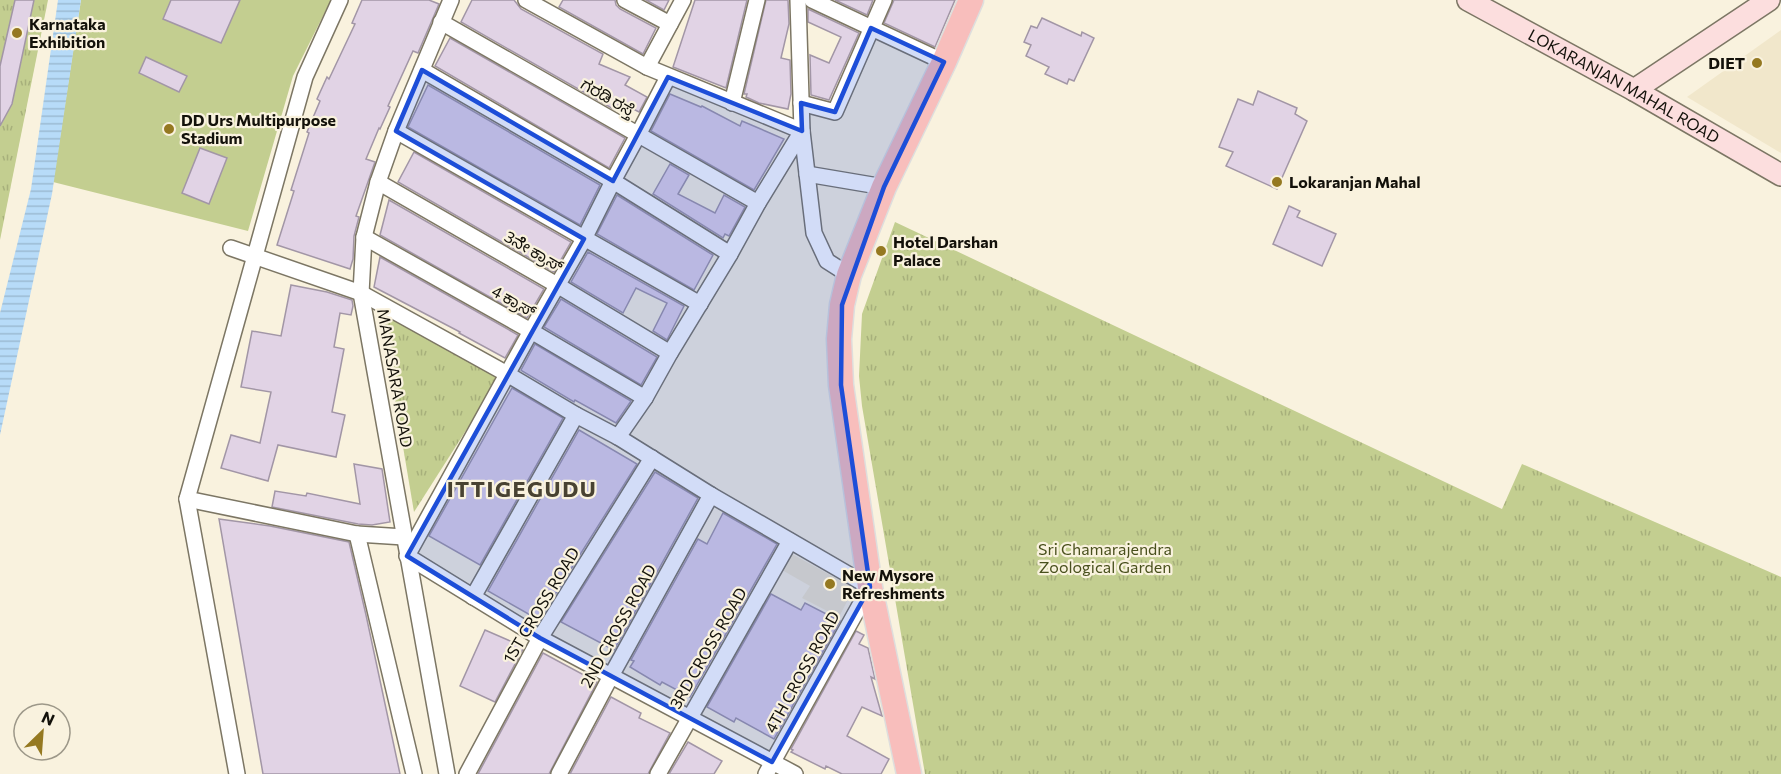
<svg xmlns="http://www.w3.org/2000/svg" width="1781" height="774" font-family="Commissioner,'Noto Sans Kannada',sans-serif">
<style>
.built{fill:#f1e7cb}
.park{fill:url(#park-tufts)}
.garden{fill:#c3ce90}
.water{fill:url(#water-rules)}
.building{fill:#e1d3e5;stroke:#a296a6;stroke-width:1.5}
.lines{fill:none;stroke-linecap:round;stroke-linejoin:round}
.street-casing{stroke:#7c7664;stroke-width:18}
.secondary-casing{stroke:#7c7664;stroke-width:24}
.primary-casing{stroke:#dededd;stroke-width:27}
.street{stroke:#fff;stroke-width:15}
.secondary{stroke:#fcdede;stroke-width:21}
.primary{stroke:#f8bebc;stroke-width:24}
.marked{fill:#1d4ed8;fill-opacity:0.2;stroke:#1d4ed8;stroke-width:4.5;stroke-linejoin:round}
.poi-dot{fill:#957921;stroke:#f9f2de;stroke-width:2}
.labels{text-anchor:middle;stroke-width:4.5;stroke-linejoin:round;paint-order:stroke}
.poi-label{font-size:16px;font-weight:bold;fill:#13110a;stroke:#f9f2de;text-anchor:start}
.street-label{font-size:16px;fill:#13110a;stroke:#f9f2de}
.park-label{font-size:16px;fill:#49501d;stroke:#f9f2de}
.district-label{font-size:22px;font-weight:bold;letter-spacing:1.5px;fill:#484232;stroke:#f9f2de}
</style>
<defs>
<pattern id="park-tufts" width="24" height="20" patternUnits="userSpaceOnUse" patternTransform="scale(1.5)"><rect width="24" height="20" fill="#c3ce90"/><path d="M3 7l-1-3M5 7V3M7 7l1-3M15 17l-1-3M17 17v-4M19 17l1-3" fill="none" stroke="#a7b07b"/></pattern>
<pattern id="water-rules" width="6" height="5" patternUnits="userSpaceOnUse" patternTransform="scale(1.5)"><rect width="6" height="5" fill="#b7dbf8"/><path d="M0 2.5h6" fill="none" stroke="#9cbbd3"/></pattern>
</defs>
<rect width="100%" height="100%" fill="#f9f2de"/>
<g class="built">
<polygon points="1781,30 1781,153 1687,97"/>
<polygon points="792,554 854,588 839,617 802,598 810,586 782,570"/>
</g>
<g class="park">
<polygon points="0,0 48,0 0,240"/>
<polygon points="895,222 1502,509 1522,464 1781,577 1781,774 925,774 862,406 859,376 862,314"/>
<polygon points="380,310 500,377 414,512"/>
</g>
<polygon class="garden" points="81,0 331,0 293,76 248,231 53,182"/>
<polygon class="water" points="58,0 81,0 52,194 0,435 0,313 31,189"/>
<g class="building">
<polygon points="15,0 34,0 12,104 0,126 0,66"/>
<polygon points="171,0 240,0 221,43 163,19"/>
<polygon points="362,0 429,0 439,4 418,53 413,51 388,106 390,107 380,129 379,128 366,159 375,162 356,216 359,217 354,236 353,259 350,269 277,245 294,191 291,190 309,133 307,132 320,101 317,99 327,77 329,79 355,24 352,23"/>
<polygon points="472,0 514,0 521,9 603,54 599,64 630,77 625,85 647,97 639,112 620,102 615,110 461,22"/>
<polygon points="563,0 615,0 616,5 620,9 656,28 643,54 559,7"/>
<polygon points="646,0 669,0 664,10"/>
<polygon points="695,0 747,0 726,88 673,67"/>
<polygon points="766,0 788,0 789,24 781,58 790,60 791,94 788,109 759,103 746,97 747,94 744,94"/>
<polygon points="835,0 873,0 867,15"/>
<polygon points="894,0 955,0 935,47 884,23"/>
<polygon points="808,9 859,33 829,100 811,95 810,55 829,63 841,37 808,22"/>
<polygon points="1042,18 1081,36 1082,32 1094,38 1074,81 1069,79 1067,84 1045,74 1049,67 1026,56 1031,45 1024,42 1031,26 1037,28"/>
<polygon points="450,38 625,138 609,168 435,66"/>
<polygon points="146,57 187,76 179,92 139,73"/>
<polygon points="428,85 600,185 580,225 408,127"/>
<polygon points="1258,91 1297,108 1295,114 1307,121 1277,189 1226,166 1233,152 1219,147 1238,99 1253,105"/>
<polygon points="670,94 701,107 702,106 740,126 742,121 784,139 754,190 651,131"/>
<polygon points="200,148 227,158 209,204 182,193"/>
<polygon points="414,152 571,242 554,272 398,182"/>
<polygon points="670,164 689,175 678,194 715,213 724,195 745,207 729,236 725,234 723,238 653,194"/>
<polygon points="617,195 713,255 694,290 597,234"/>
<polygon points="389,200 544,289 527,318 380,235"/>
<polygon points="1289,206 1300,211 1297,217 1336,234 1322,266 1273,244"/>
<polygon points="588,252 684,306 667,340 653,331 667,303 636,288 623,313 571,282"/>
<polygon points="380,257 518,335 505,358 459,333 460,332 374,287"/>
<polygon points="291,285 327,292 352,300 353,306 351,315 340,313 334,347 344,349 332,412 345,415 336,457 278,445 268,481 221,468 231,435 260,443 271,392 241,387 252,331 281,336"/>
<polygon points="561,299 657,357 641,385 544,327"/>
<polygon points="535,344 631,401 616,423 575,400 574,402 522,371 521,370"/>
<polygon points="512,388 563,418 480,565 429,536"/>
<polygon points="579,430 637,464 539,620 488,591"/>
<polygon points="354,464 382,469 390,522 372,525 358,524 272,507 275,491 306,496 307,493 360,504"/>
<polygon points="655,472 698,498 614,650 561,622"/>
<polygon points="723,513 777,544 690,697 662,682 660,685 630,667 634,661 631,660 698,539 707,544"/>
<polygon points="219,519 270,526 349,542 366,615 400,774 263,774"/>
<polygon points="771,594 801,610 805,603 840,621 774,739 736,718 734,722 707,707"/>
<polygon points="485,630 524,647 495,702 460,686"/>
<polygon points="856,631 864,635 859,644 868,648 875,679 871,677 882,716 862,707 847,736 889,759 881,774 842,774 826,766 825,769 791,752 793,750 791,749"/>
<polygon points="543,653 597,682 549,774 478,774"/>
<polygon points="611,697 641,713 639,718 670,733 648,774 570,774"/>
<polygon points="688,742 722,761 714,774 669,774"/>
</g>
<g class="lines">
<g class="street-casing">
<g id="street">
<polyline points="526,0 647,67 802,131 758,203 730,254 670,353 645,398 618,437"/>
<polyline points="625,0 670,24"/>
<polyline points="798,0 802,131 814,233 827,261 849,275"/>
<polyline points="812,0 944,62"/>
<polyline points="441,22 758,203"/>
<polyline points="647,67 683,0"/>
<polyline points="422,70 613,181 730,254"/>
<polyline points="668,77 638,135 613,181 584,239 531,331 407,556 540,638 795,774"/>
<polyline points="732,103 757,0"/>
<polyline points="801,103 835,112 884,0"/>
<polyline points="396,131 700,304"/>
<polyline points="807,174 884,187"/>
<polyline points="378,182 557,285 670,353"/>
<polyline points="364,237 531,331 645,398"/>
<polyline points="231,248 361,293 507,374 576,415 618,437 711,495 870,587 766,774"/>
<polyline points="187,499 357,534 404,537"/>
<polyline points="357,534 414,774"/>
<polyline points="473,597 576,415"/>
<polyline points="237,774 187,499 305,77 340,0"/>
<polyline points="447,774 361,293 364,237 378,182 396,131 451,0"/>
<polyline points="467,774 540,638 652,458"/>
<polyline points="559,774 611,676 711,495"/>
<polyline points="658,774 790,541"/>
</g>
</g>
<g class="secondary-casing">
<g id="secondary">
<path id="s1" d="M1468,0l166,90 147,85"/>
<polyline points="1634,90 1769,0"/>
</g>
</g>
<g class="primary-casing">
<polyline id="primary" points="909,774 870,587 841,385 839,339 842,305 849,275 884,187 944,62 971,0"/>
</g>
<use href="#street" class="street"/>
<use href="#secondary" class="secondary"/>
<use href="#primary" class="primary"/>
</g>
<path class="marked" d="M871,28l73,34 -60,125 -42,118 -1,80 29,202 -98,175 -232,-124 -133,-82 177,-317 -188,-108 26,-61 191,111 55,-104 134,54 -1,-28 34,9z"/>
<g class="poi-dot">
<circle cx="17" cy="33" r="6"/>
<circle cx="1757" cy="63" r="6"/>
<circle cx="169" cy="129" r="6"/>
<circle cx="1277" cy="182" r="6"/>
<circle cx="881" cy="251" r="6"/>
<circle cx="830" cy="584" r="6"/>
</g>
<g class="labels">
<g class="poi-label">
<text x="29" y="30">Karnataka<tspan x="29" dy="18">Exhibition</tspan></text>
<text x="1745" y="69" text-anchor="end">DIET</text>
<text x="181" y="126">DD Urs Multipurpose<tspan x="181" dy="18">Stadium</tspan></text>
<text x="1289" y="188">Lokaranjan Mahal</text>
<text x="893" y="248">Hotel Darshan<tspan x="893" dy="18">Palace</tspan></text>
<text x="842" y="581">New Mysore<tspan x="842" dy="18">Refreshments</tspan></text>
</g>
<g class="street-label">
<text dy="6" stroke="none"><textPath href="#s1" startOffset="178">LOKARANJAN MAHAL ROAD</textPath></text>
<text transform="translate(608 97) rotate(30)" y="6">ಗರಡಿ ರಸ್ತೆ</text>
<text transform="translate(534 251) rotate(30)" y="6">3ನೆೇ ಕ್ರಾಸ್</text>
<text transform="translate(514 301) rotate(29)" y="6">4 ಕ್ರಾಸ್</text>
<text transform="translate(395 378) rotate(80)" y="6">MANASARA ROAD</text>
<text transform="translate(541 605) rotate(-59)" y="6">1ST CROSS ROAD</text>
<text transform="translate(618 626) rotate(-61)" y="6">2ND CROSS ROAD</text>
<text transform="translate(708 648) rotate(-60)" y="6">3RD CROSS ROAD</text>
<text transform="translate(802 672) rotate(-61)" y="6">4TH CROSS ROAD</text>
</g>
<g class="park-label">
<text x="1105" y="555">Sri Chamarajendra<tspan x="1105" dy="18">Zoological Garden</tspan></text>
</g>
<g class="district-label">
<text x="522" y="497">ITTIGEGUDU</text>
</g>
</g>
<g transform="translate(42 732) rotate(25)"><circle r="28" fill="#f9f2de" stroke="#9d9889" stroke-width="1.5"/>
<path d="M0-4.5L10 22L0 15L-10 22Z" fill="#957921"/>
<text y="-9" font-size="16" font-weight="bold" text-anchor="middle" fill="#13110a">N</text>
</g>
</svg>
